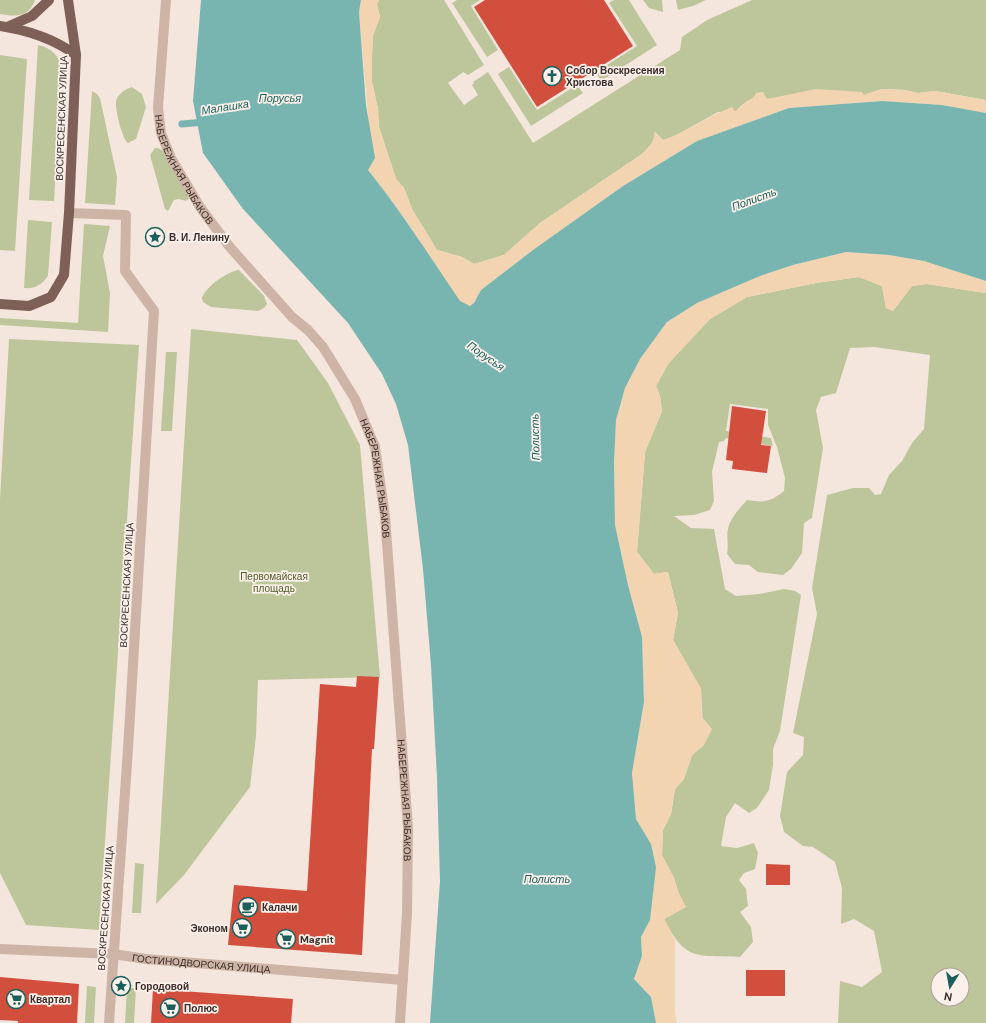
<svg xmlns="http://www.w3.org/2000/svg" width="986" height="1023" font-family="'DM Sans',sans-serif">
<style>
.green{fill:#bdc69b;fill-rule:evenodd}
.sand{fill:#f3d4b0}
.water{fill:#79b5b0}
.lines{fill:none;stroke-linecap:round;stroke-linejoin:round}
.stream{stroke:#79b5b0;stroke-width:7}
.building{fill:#d24f3e}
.minor{stroke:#ceb4a7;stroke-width:10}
.major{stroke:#7e6058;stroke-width:10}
.labels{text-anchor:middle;stroke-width:3.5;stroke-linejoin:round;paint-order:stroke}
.poi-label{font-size:10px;font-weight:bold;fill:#3a2c28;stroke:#fcf1ea;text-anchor:start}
.street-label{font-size:10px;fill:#3a2c28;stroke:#fcf1ea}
.park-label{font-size:10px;fill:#4f5b29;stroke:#fcf1ea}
.water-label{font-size:11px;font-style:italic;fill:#19605c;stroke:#fcf1ea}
</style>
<rect width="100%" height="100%" fill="#f5e6dd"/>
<g class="green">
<path d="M0,0h35c-6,17 -19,17 -35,14z"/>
<path d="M379,0h65l40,65 -16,10 -5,-3 -15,11 16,22 14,-10 -6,-10 2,-2 -1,-1 15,-10 45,71 147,-93 2,-13 25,-17 45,-20h234v100l-51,-9 -17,2 -13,-3 -23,-1 -18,6 -3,-3 -95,7c-17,-2 -19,1 -31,13h-17l-45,25 -10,3 -8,-8c0,10 -6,15 -13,22l-102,69 -36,32 -30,9 -12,-7 -25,-7 -25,-41 -8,-21 -8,-9 -17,-52 -1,-18 -6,-27v-27l1,-20 7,-18 -3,-13z"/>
<polygon points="457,0 480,0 471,6 498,50 487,57 452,3"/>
<polygon points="614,0 629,0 657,45 601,81 596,72 637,46 609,3"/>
<polygon points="643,0 662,0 663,12 649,8"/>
<polygon points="676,0 706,0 693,6 678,10"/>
<path d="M38,45c13,3 21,10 24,24l-8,132 -25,-1z"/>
<polygon points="0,55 27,59 15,251 0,250"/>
<polygon points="509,67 537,110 577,85 583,93 531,126 498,74"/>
<path d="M132,87l10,7 4,13 -10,32 -8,4c-6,-4 -13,-33 -12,-42 2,-7 9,-12 16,-14z"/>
<polygon points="92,91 97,94 100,98 117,177 115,205 85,203"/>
<polygon points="155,148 158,148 163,151 189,198 186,201 179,199 174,200 168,211 165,209 150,155"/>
<path d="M28,220l24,2 -4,54c-6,9 -14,13 -24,12z"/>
<polygon points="84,224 110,226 103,256 110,293 108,332 0,325 0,318 78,323"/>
<path d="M239,270l25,26 3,8 -3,4 -6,3 -47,-4 -8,-5 -1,-4c3,-11 26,-27 37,-28z"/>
<path d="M859,277l23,9 4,22 7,3 19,-25 15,-2 59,9v730h-148l2,-42 22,6 20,-15 -8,-41 -20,-12 -13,5 1,-36 -7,-26 -22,-15 -10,-1 -19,-14 -4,-16 7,-44 16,-17 1,-18 -11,-4 24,-119 -5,-26 15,-93 26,-7h16l6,7 6,-1 8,-19 13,-14 10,-18 12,-14 6,-74 -56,-8 -24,1 -14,45 -15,4 -5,13 7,38 -11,70 -8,5 -2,30 -11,16 -8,6 -25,-3 -9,-7 -14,-1 -8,-10c2,-9 -1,-18 1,-25 2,-11 12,-21 19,-29 17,3 23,2 37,-9l1,-13 -8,-31 -9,-22v-16l-38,-5 -4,27 45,7 2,8 -47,-8 -2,3 -5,1 -7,30 2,29 -4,9 -16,5 -20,1 17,12 23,1 11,60 11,7 23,-2 25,-5 11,2 6,4 -21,136 -7,18v16l-4,25 -12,18 -8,5 -14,-10 -9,14 -5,29 16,2 17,-5 4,10 -3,16 -11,4 -5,7 7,9 2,17 -8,6 11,15 2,15 -13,15c-44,-2 -54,5 -76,-38l22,-12 -7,-13 -5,-16 -12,-23 1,-25 8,-16 4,-25 9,-10 8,-24 12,-10 -3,-56 -28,-49 5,-27 -10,-41 -14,2 -17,-22 8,-100 17,-41 -2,-15 -4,-10 12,-22 42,-45 37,-22 69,-14zM938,975h24v24h-24z"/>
<polygon points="191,329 297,340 328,383 360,445 380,677 258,680 256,736 250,787 184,875 156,904"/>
<polygon points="9,339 139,345 99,930 26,925 0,873 0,499"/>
<polygon points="166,352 177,352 172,431 161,431"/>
<polygon points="135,863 144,864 141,913 132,913"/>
<polygon points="87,986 96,987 94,1023 85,1023"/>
<polygon points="127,988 136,988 134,1023 125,1023"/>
</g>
<g class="sand">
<path d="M361,0h18l-2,5 3,12 -7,19 -1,19v27l6,27 1,18 17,52 8,9 8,21 25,41 25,7 12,7 30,-9 36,-32 102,-69c7,-7 13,-12 12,-22l9,8c24,-8 45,-24 69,-33l3,5 12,-11 7,-4 2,-4 7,-1 4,7 49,-10 46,3 2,3 18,-6 23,1 13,3 17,-2 51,9v13l-44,-8 -60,-4 -93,7 -92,33 -74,45 -90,64 -52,40 -7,13 -4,3 -10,-4c-30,-45 -58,-91 -92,-132l1,-44 -10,-114z"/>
<polygon points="846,252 889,255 924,261 986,281 986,293 927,284 912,286 893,311 886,308 882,286 859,277 816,283 747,297 710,319 668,364 656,386 660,396 662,411 645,452 637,552 654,574 668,572 678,613 673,640 701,689 702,717 712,729 704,745 692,755 684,779 675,789 671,814 663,830 662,855 674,878 679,894 686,907 664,919 675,940 675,1013 677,1023 656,1023 651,997 634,979 642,956 641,937 650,920 651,844 636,819 632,773 644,702 642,637 628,585 615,525 614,462 616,420 625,388 640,359 667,322 697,303 760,276 793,265"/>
</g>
<path class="water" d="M201,0h160l-2,12 7,93 9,53 -7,12c34,42 62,87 92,131l10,5 4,-3 7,-13 52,-40 90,-64 74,-45 92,-33 93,-7 60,4 44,8v168l-62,-20 -35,-6 -43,-3 -53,13 -33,11 -63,27 -30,19 -27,37 -15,29 -9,32 -2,42 1,63 13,60 14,52 2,65 -12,71 4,46 15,25 5,23 -6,53 -9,17 1,19 -8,23 17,18 5,26h-226l10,-142 -3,-103 -6,-113 -8,-96 -15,-124 -12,-41 -14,-30 -34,-51 -105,-114 -40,-56 -10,-52z"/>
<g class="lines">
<polyline class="stream" points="182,124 205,122"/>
</g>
<g class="building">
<polygon points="485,0 604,0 633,46 537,107 474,7"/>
<polygon points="732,406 766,411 761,445 771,446 767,473 732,469 733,461 726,460"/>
<polygon points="357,676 379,677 374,749 372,749 362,955 228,945 234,885 307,891 320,684 356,687"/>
<polygon points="766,864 790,865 790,885 766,885"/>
<rect x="746" y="970" width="39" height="26"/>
<polygon points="0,977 79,984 77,1023 18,1023 18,1021 0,1020"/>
<polygon points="153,989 293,999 291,1023 151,1023"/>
</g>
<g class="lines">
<g class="minor">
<path id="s1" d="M166,0l-8,108 3,25 10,25 29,49 29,39 63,71 16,13 15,17 32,52 20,48 10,69 23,312 -1,85 -7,110"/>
<polyline points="69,213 126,215 125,271 154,311 128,749 109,1023"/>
<path id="s2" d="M0,949l113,5 33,5 257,21"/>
</g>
<g class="major">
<path d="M0,26c27,4 54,13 76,29"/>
<polyline points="7,27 32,16 49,0"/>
<polyline points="0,304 29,306 51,297 64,275 69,213 76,55 68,0"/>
</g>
</g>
<defs>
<g id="church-ring" transform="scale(1)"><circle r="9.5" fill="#fcf1ea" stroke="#19605c" stroke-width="1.5"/><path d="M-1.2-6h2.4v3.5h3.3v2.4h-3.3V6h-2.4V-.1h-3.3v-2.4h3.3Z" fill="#19605c"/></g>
<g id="sight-ring" transform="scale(1)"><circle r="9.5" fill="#fcf1ea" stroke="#19605c" stroke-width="1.5"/><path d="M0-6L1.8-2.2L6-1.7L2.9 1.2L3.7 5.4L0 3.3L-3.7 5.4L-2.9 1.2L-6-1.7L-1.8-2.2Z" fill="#19605c"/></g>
<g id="cafe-ring" transform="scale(1)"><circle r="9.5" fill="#fcf1ea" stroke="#19605c" stroke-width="1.5"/><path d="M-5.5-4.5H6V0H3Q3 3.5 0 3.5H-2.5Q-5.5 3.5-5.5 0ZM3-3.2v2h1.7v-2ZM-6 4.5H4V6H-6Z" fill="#19605c"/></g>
<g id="supermarket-ring" transform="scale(1)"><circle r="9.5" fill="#fcf1ea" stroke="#19605c" stroke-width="1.5"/><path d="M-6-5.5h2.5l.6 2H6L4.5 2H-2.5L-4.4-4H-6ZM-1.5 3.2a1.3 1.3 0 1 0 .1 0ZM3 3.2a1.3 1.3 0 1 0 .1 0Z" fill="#19605c"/></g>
</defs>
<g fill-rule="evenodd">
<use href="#church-ring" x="552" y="76"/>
<use href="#sight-ring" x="155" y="237"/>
<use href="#cafe-ring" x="248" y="907"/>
<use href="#supermarket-ring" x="242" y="928"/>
<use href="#supermarket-ring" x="286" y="939"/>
<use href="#sight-ring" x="121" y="986"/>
<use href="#supermarket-ring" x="16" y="999"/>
<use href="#supermarket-ring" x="170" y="1008"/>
</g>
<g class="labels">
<g class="poi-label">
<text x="566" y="74">Собор Воскресения<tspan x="566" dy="12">Христова</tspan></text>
<text x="169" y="241">В. И. Ленину</text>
<text x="262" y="911">Калачи</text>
<text x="228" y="932" text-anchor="end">Эконом</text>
<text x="300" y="943">Magnit</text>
<text x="135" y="990">Городовой</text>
<text x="30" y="1003">Квартал</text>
<text x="184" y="1012">Полюс</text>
</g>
<g class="street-label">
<text transform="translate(61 118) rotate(-88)" y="4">ВОСКРЕСЕНСКАЯ УЛИЦА</text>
<text dy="4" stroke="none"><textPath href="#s1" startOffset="176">НАБЕРЕЖНАЯ РЫБАКОВ</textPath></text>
<text dy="4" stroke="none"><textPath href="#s1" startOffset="548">НАБЕРЕЖНАЯ РЫБАКОВ</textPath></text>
<text transform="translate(126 585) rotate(-87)" y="4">ВОСКРЕСЕНСКАЯ УЛИЦА</text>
<text dy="4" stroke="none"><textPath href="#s1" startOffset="872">НАБЕРЕЖНАЯ РЫБАКОВ</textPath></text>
<text transform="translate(105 908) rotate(-86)" y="4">ВОСКРЕСЕНСКАЯ УЛИЦА</text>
<text dy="4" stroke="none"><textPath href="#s2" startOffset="202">ГОСТИНОДВОРСКАЯ УЛИЦА</textPath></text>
</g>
<g class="park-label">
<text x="274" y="580">Первомайская<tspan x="274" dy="12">площадь</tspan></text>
</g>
<g class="water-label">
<text x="280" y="102">Порусья</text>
<text transform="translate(225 107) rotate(-9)" y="4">Малашка</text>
<text transform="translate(754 199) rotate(-20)" y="4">Полисть</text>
<text transform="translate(486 356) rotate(35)" y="4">Порусья</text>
<text transform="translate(535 437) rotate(-92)" y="4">Полисть</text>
<text x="547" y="883">Полисть</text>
</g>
</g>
<g transform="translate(950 987) rotate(191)"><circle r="19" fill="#fcf1ea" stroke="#aea29c"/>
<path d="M0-3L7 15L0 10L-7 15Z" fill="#19605c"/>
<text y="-6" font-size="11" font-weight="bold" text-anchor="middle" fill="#3a2c28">N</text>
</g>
</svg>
